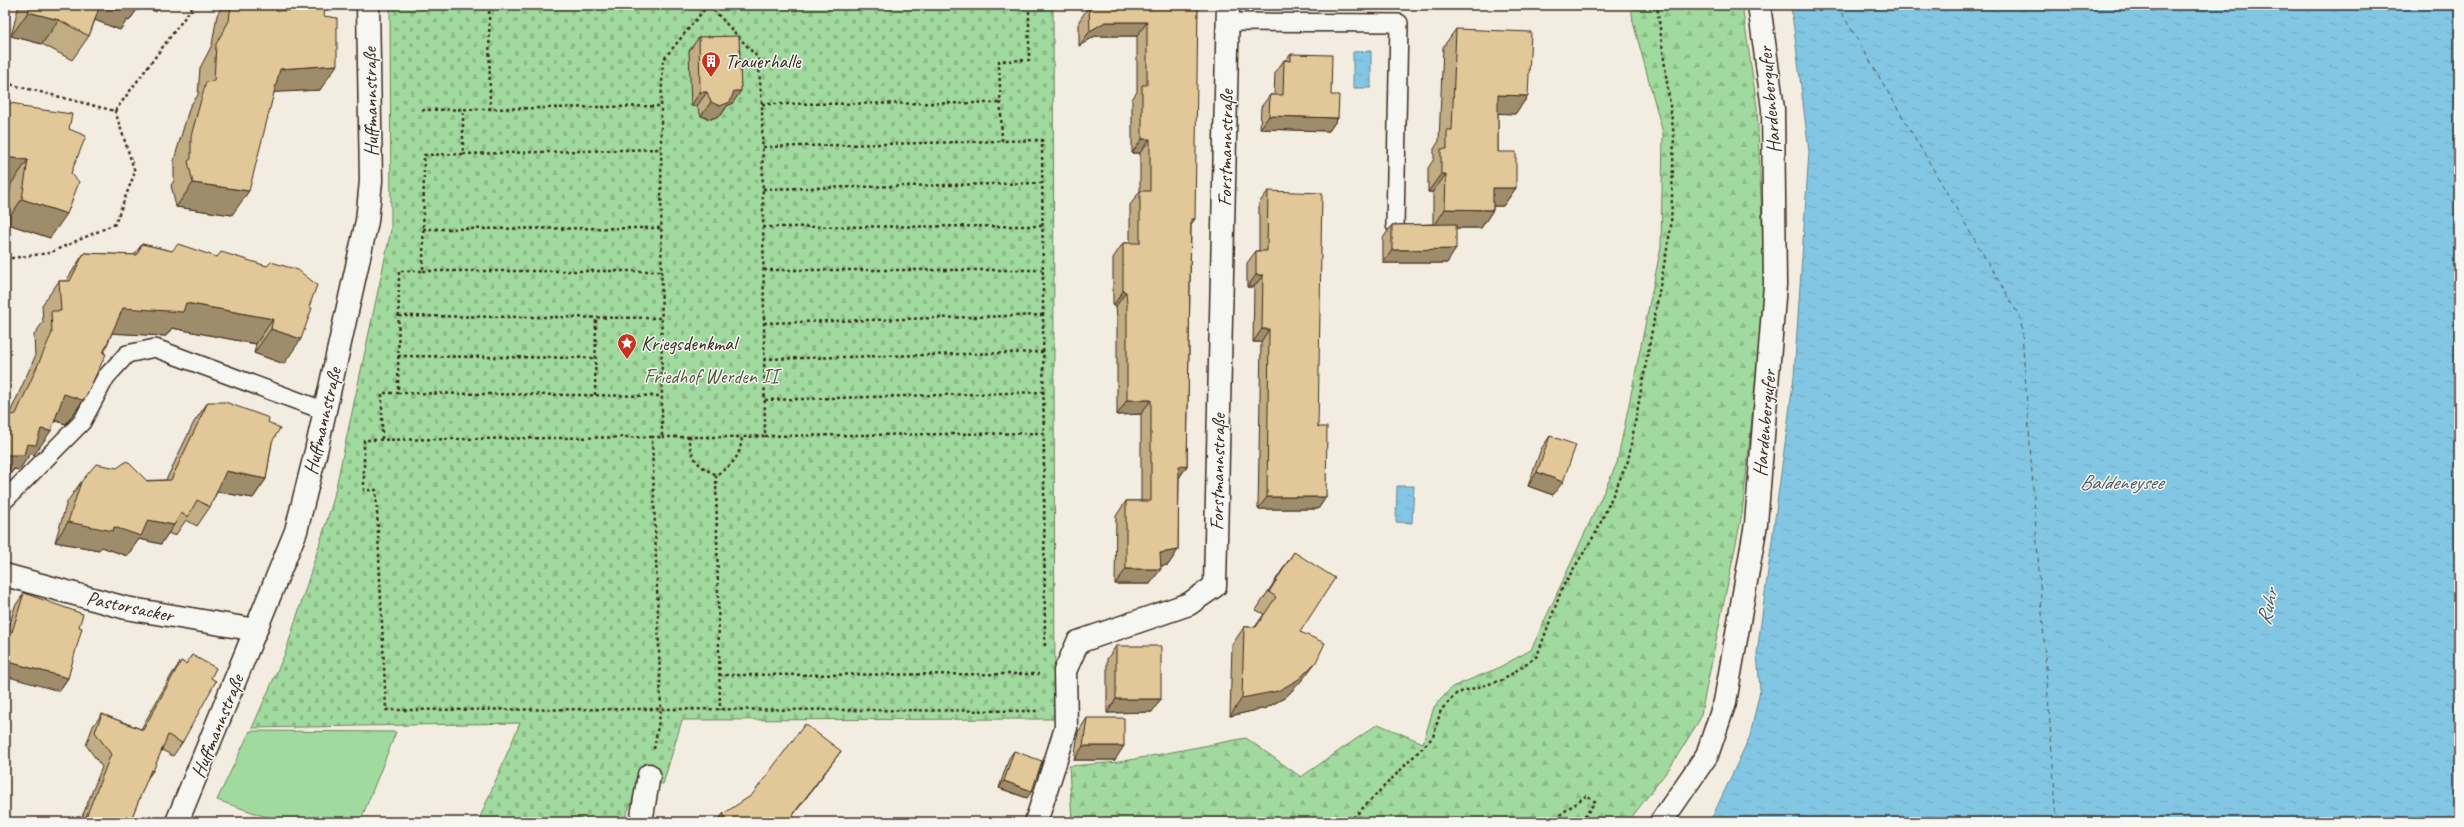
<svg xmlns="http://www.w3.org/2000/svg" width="2464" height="827" font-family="Caveat,sans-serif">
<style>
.green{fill:#a1da9f;stroke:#6e825e}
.forest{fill:url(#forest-firs);stroke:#6e825e}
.cemetery{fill:url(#cemetery-stones);stroke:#6e825e}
.water{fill:url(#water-ripples);stroke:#668894}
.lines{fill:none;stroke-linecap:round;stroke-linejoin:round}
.ferry{stroke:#505959;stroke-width:1;stroke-dasharray:5 4;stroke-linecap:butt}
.lane-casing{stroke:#3b2a1e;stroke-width:20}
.street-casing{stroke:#3b2a1e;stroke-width:25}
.path{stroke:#3b2a1e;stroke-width:2.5;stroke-dasharray:3 3;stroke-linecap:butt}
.lane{stroke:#f6f6f2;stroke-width:17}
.street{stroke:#f6f6f2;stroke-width:22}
.wall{fill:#c2ac83;stroke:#3b2a1e}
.shaded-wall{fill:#9e8c6a;stroke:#3b2a1e}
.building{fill:#e2c898;stroke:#3b2a1e}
.labels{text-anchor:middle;stroke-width:3;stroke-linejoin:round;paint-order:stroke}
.poi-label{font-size:20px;fill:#3b2a1e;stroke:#f6f6f2;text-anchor:start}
.street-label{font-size:20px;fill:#3b2a1e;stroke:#f6f6f2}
.park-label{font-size:20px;fill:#54563e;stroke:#f6f6f2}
.water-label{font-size:21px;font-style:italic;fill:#505959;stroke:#f6f6f2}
</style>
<defs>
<pattern id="forest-firs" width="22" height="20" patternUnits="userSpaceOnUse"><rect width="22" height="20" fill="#a1da9f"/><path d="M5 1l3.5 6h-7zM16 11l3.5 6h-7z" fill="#8cbb88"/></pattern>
<pattern id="cemetery-stones" width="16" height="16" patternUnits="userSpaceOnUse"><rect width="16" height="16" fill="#a1da9f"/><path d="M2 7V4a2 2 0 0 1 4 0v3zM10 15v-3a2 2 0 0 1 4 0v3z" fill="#8cbb88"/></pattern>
<pattern id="water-ripples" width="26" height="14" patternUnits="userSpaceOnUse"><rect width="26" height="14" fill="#82c6e3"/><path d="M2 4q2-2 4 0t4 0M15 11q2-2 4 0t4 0" fill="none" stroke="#71aac2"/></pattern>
</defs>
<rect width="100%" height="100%" fill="#f2ede0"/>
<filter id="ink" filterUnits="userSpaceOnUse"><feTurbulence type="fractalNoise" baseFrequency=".025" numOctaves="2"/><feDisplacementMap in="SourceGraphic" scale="8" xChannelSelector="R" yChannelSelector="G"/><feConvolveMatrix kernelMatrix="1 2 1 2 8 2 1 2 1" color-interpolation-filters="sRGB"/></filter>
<g filter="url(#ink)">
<polygon class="green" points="250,731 396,732 360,822 281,822 217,800"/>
<polygon class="forest" points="1631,5 1742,5 1757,106 1765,292 1742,514 1700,719 1671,766 1628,822 1072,822 1069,766 1119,762 1246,738 1301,777 1378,724 1423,743 1434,707 1452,687 1496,669 1531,650 1617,463 1661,247 1663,133 1633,22"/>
<polygon class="cemetery" points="390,5 1053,5 1055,719 682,720 663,784 641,780 623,822 478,822 520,723 252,728 286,651 333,501 391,230"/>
<g class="water">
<polygon points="1791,5 2459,5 2459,822 1710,822 1750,736 1760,690 1757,653 1794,376 1809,152"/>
<polygon points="1371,51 1371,88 1353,88 1353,52"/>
<polygon points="1397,486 1414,486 1412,523 1396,522"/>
</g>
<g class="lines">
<polyline class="ferry" points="1837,5 2021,319 2057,822"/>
<g class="lane-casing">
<g id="lane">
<polyline points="1228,22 1399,23 1395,225"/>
<polyline points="5,500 82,422 106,377 127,354 155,348 325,411"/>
</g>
</g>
<g class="street-casing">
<g id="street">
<polyline points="5,575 126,608 256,630"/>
<polyline points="177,822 296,531 316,451 367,221 371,181 368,5"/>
<polyline points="641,822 649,775"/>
<polyline points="1036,822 1066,728 1065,671 1078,642 1189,604 1215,586 1228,5"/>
<polyline points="1661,822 1707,755 1725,702 1756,524 1775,285 1773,109 1759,5"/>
</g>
</g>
<g class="path">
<polyline points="489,5 490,109"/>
<polyline points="1029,5 1029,60 999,61 1002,141 1042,140 1045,646"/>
<polyline points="5,83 115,111"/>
<polyline points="762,104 1000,103"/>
<polyline points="422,110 661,106"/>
<polyline points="115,111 194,5"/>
<polyline points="763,147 1002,141"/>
<polyline points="463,154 661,149"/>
<polyline points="763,189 1042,183"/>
<polyline points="763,227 1042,226"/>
<polyline points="423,229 661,228"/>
<polyline points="5,259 49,253 115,224 135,172 115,111"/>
<polyline points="764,270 1042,270"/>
<polyline points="423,271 661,271"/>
<polyline points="399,316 661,318"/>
<polyline points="764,323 1043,315"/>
<polyline points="398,356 595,358"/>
<polyline points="764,359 1043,352"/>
<polyline points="398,393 661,396"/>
<polyline points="595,395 596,318"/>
<polyline points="765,400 1044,392"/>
<polyline points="765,436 1044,433"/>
<polyline points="652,437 364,440 364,490 376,490 386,710 661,709 1040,711"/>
<path d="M662,437h26c4,22 8,28 28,38 17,-10 24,-18 26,-38l23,-1 -3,-332 -4,-46 -49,-53"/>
<polyline points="688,437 742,437"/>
<polyline points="382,439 382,393 398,393 399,271 423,271 424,155 463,154 463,110"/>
<polyline points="716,475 720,710"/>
<polyline points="719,675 1039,674"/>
<polyline points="654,749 661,709 652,437 662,437 661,106 663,60 708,5"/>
<polyline points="1349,822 1433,737 1441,710 1457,693 1503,680 1537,656 1563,586 1597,531 1628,461 1671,227 1674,136 1657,5"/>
<polyline points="1550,822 1587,795 1595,802 1581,822"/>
</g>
<use href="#lane" class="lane"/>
<use href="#street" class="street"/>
</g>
<g class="wall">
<polygon points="19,5 140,5 129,21 127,20 120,30 95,20 89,36 72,60 42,44 11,36"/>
<polygon points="142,5 161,5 156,12"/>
<polygon points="223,5 278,5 276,11 320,90 274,92 232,215 176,207 171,185 174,181 174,160 190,106 198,95 200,68 212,45 217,15"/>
<polygon points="1198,5 1191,226 1187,466 1179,478 1178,550 1168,565 1161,566 1150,584 1115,584 1116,516 1126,501 1141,501 1141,414 1117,415 1117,318 1116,306 1113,306 1113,258 1123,243 1130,243 1130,205 1140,191 1140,153 1132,153 1132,99 1137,92 1137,36 1095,36 1079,46 1079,21 1089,6"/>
<polygon points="1456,29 1528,96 1515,114 1498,113 1498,152 1516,188 1503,206 1493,206 1493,210 1481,228 1456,228 1447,263 1383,263 1383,238 1392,225 1433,224 1433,192 1428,192 1428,168 1434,159 1434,149 1439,141 1443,47"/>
<polygon points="699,37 732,104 728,105 721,115 711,119 701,116 697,106 691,106 689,51"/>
<polygon points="1291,54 1331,95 1338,118 1329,131 1260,129 1261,107 1270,95 1274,95 1275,73 1284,60 1286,60"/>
<polygon points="5,102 22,107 69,129 71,173 50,238 5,223 11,184 5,183"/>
<polygon points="1268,191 1318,427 1326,497 1318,509 1258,509 1261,342 1253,342 1254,287 1247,287 1247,263 1256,251 1259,251 1259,203"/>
<polygon points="142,244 172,251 217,257 267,266 284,364 254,353 256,344 172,328 166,336 112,333 85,398 68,422 66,424 55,421 34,455 30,454 19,470 14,469 7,479 9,415 35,357 34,335 43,322 42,305 59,281 66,281 84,253 134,255"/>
<polygon points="208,402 268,422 272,442 266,479 253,498 217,492 210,507 197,526 186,520 175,536 168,533 161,544 139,539 127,556 102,547 99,550 55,542 67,502 81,482 166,480 194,422"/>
<polygon points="1550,436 1553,495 1528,486 1541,449"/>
<polygon points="1294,552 1303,679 1286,697 1266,708 1230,716 1232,645 1244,627 1255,627 1264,614 1256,610 1282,570"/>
<polygon points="24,593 79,627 68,678 59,691 8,630 15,606"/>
<polygon points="1116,646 1152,712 1107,713 1107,659"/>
<polygon points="192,655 211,678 182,743 173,756 162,750 146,781 130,822 80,822 102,767 86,745 93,726 102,714 141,729 172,674 181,661 186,664"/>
<polygon points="1087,718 1115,760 1074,760 1078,732"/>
<polygon points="1014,751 1027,798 999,788 1009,758"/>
<polygon points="827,770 793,815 792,822 717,822 723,814"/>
</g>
<g class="shaded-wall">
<polygon points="95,5 140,5 129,21 127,20 120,30 87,17"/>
<polygon points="28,12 59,20 42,44 11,36"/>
<polygon points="1105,22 1147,22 1137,36 1095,36 1079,46 1090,31"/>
<polygon points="337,65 320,90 263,93 280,69"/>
<polygon points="734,91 741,91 732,104 728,105 721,115 711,119 701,116 711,102"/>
<polygon points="700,92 707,92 697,106 691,106"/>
<polygon points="1498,95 1528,96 1515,114 1485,113"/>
<polygon points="1269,116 1338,118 1329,131 1260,129"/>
<polygon points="1142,139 1150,139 1140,153 1132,153"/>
<polygon points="5,157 28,160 11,184 5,183"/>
<polygon points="1441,174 1446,174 1433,192 1428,192"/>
<polygon points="193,183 249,191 232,215 176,207"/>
<polygon points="1493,188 1516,188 1503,206 1481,206"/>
<polygon points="22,199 67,214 50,238 5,223"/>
<polygon points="1445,209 1493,210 1481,228 1433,228"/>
<polygon points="1191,219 1195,219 1185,233"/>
<polygon points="1456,249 1447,263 1383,263 1392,250"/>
<polygon points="1256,275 1263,275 1254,287 1247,287"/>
<polygon points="1123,291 1126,292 1116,306 1113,306"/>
<polygon points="186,303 273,319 256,344 172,328 166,336 106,333 123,308"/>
<polygon points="271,329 301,339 284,364 254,353"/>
<polygon points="1262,329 1269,329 1261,342 1253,342"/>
<polygon points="64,394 85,398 66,424 47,418"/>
<polygon points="1127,400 1151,400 1141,414 1117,415"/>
<polygon points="41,429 51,431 34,455 30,454 19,470 14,469 7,479 5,479 5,455 27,444"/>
<polygon points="1179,466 1187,466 1177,481"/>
<polygon points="226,471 266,479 253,498 213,491"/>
<polygon points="1537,472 1563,482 1553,495 1528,486"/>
<polygon points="1267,497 1326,497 1318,509 1258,509"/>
<polygon points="148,520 174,525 161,544 139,539 127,556 102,547 99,550 55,542 68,522"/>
<polygon points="1178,550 1168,565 1150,567 1160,553"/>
<polygon points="1126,569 1161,569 1150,584 1115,584"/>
<polygon points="5,661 68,678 59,691 5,676"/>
<polygon points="1316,662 1303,679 1286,697 1266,708 1230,716 1242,698"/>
<polygon points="1116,699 1161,699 1152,712 1107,713"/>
<polygon points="1083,746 1124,746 1115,760 1074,760"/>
<polygon points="841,751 827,770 788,822 794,813"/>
<polygon points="151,770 153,771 144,783"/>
<polygon points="1004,781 1032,791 1027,798 999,788"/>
</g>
<g class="building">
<polygon points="30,5 100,5 89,36 59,20 28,12"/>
<polygon points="231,5 278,5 276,11 325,9 324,16 337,18 337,65 280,69 249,191 193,183 188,161 191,159 191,136 206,82 214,81 216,44 229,21"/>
<polygon points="1090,5 1198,5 1195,219 1191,219 1187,466 1179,466 1178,550 1160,553 1161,569 1126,569 1126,501 1151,501 1151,400 1127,400 1127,304 1126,292 1123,291 1123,243 1140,243 1140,191 1150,191 1150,139 1142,139 1142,85 1147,85 1147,22 1105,22 1090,31 1089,6"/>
<polygon points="1456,29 1531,32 1528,96 1498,95 1498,152 1516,152 1516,188 1493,188 1493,210 1445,209 1446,174 1441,174 1441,149 1447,149 1447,130 1452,130"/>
<polygon points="739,36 741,91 734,91 730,102 720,106 711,102 707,92 700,92 699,37"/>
<polygon points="1291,54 1332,55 1331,95 1339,95 1338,118 1269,116 1270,95 1283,95 1284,60 1291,61"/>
<polygon points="5,102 22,105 22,107 72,114 69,129 86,136 71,173 79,182 67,214 22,199 28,160 5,157"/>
<polygon points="1268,191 1322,193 1318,427 1327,427 1326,497 1267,497 1269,329 1262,329 1263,275 1256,275 1256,251 1267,251"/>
<polygon points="1456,224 1456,249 1392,250 1392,225"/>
<polygon points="142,244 172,251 178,244 217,257 221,252 267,266 271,262 298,270 317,285 309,307 312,308 301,339 271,329 273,319 186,303 183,312 123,308 103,353 106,354 85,398 82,400 64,394 51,431 41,429 36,445 27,444 24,455 5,455 5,416 16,414 52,333 51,311 61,311 59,281 70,281 84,253 137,255"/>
<polygon points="208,402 225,402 269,418 268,422 280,428 272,442 266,479 226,471 210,507 197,500 188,517 181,513 174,525 148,520 141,536 114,527 113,531 68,522 81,482 96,464 117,468 127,461 147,481 171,480"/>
<polygon points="1550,436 1576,445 1563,482 1537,472"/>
<polygon points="1294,552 1335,578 1300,632 1325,643 1316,662 1299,679 1278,691 1242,698 1244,627 1256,627 1276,597 1269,592"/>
<polygon points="24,593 83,614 79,627 82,628 68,678 5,661 5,629 12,632"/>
<rect x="1116" y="646" width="45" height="53"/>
<polygon points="192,655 216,668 211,678 216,681 182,743 168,735 153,771 151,770 130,822 84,822 111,754 95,732 102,714 143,730 181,661 186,664"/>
<polygon points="1087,718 1124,718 1124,746 1083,746"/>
<polygon points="805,724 841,751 794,813 792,822 728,822 723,814 752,795"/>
<polygon points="1014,751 1042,761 1032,791 1004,781"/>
</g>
</g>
<defs>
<g id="building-pin" transform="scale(1)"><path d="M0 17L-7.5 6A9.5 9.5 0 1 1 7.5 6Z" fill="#c8321e" stroke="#f6f6f2"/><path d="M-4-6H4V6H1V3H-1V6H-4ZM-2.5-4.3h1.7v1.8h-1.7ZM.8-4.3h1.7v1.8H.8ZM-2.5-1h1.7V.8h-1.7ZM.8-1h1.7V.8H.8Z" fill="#fff"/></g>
<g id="sight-pin" transform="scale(1)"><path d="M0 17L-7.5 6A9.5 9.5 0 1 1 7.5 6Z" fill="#c8321e" stroke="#f6f6f2"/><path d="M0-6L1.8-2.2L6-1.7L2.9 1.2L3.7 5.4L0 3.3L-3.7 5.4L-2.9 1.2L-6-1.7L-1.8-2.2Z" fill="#fff"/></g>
</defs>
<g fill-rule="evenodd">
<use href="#building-pin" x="711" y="61"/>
<use href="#sight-pin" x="627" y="343"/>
</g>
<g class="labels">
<g class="poi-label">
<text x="725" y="68">Trauerhalle</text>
<text x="641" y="350">Kriegsdenkmal</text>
</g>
<g class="street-label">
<text transform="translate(1769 100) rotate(-95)" y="7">Hardenbergufer</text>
<text transform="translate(370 102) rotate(-91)" y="7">Huffmannstraße</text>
<text transform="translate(1225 148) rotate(-89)" y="7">Forstmannstraße</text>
<text transform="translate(322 421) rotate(-77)" y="7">Huffmannstraße</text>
<text transform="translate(1764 423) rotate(-85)" y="7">Hardenbergufer</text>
<text transform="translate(1217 472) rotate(-89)" y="7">Forstmannstraße</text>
<text transform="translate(130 606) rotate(12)" y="7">Pastorsacker</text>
<text transform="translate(217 726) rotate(-68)" y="7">Huffmannstraße</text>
</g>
<g class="park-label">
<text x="711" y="383">Friedhof Werden II</text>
</g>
<g class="water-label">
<text x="2121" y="489">Baldeneysee</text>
<text transform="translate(2267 607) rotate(-77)" y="7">Ruhr</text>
</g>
</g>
<rect width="2464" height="827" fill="none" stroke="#f6f6f2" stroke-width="20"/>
<rect x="10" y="10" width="2444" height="807" fill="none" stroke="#3b2a1e" stroke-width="1.5" filter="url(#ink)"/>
</svg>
